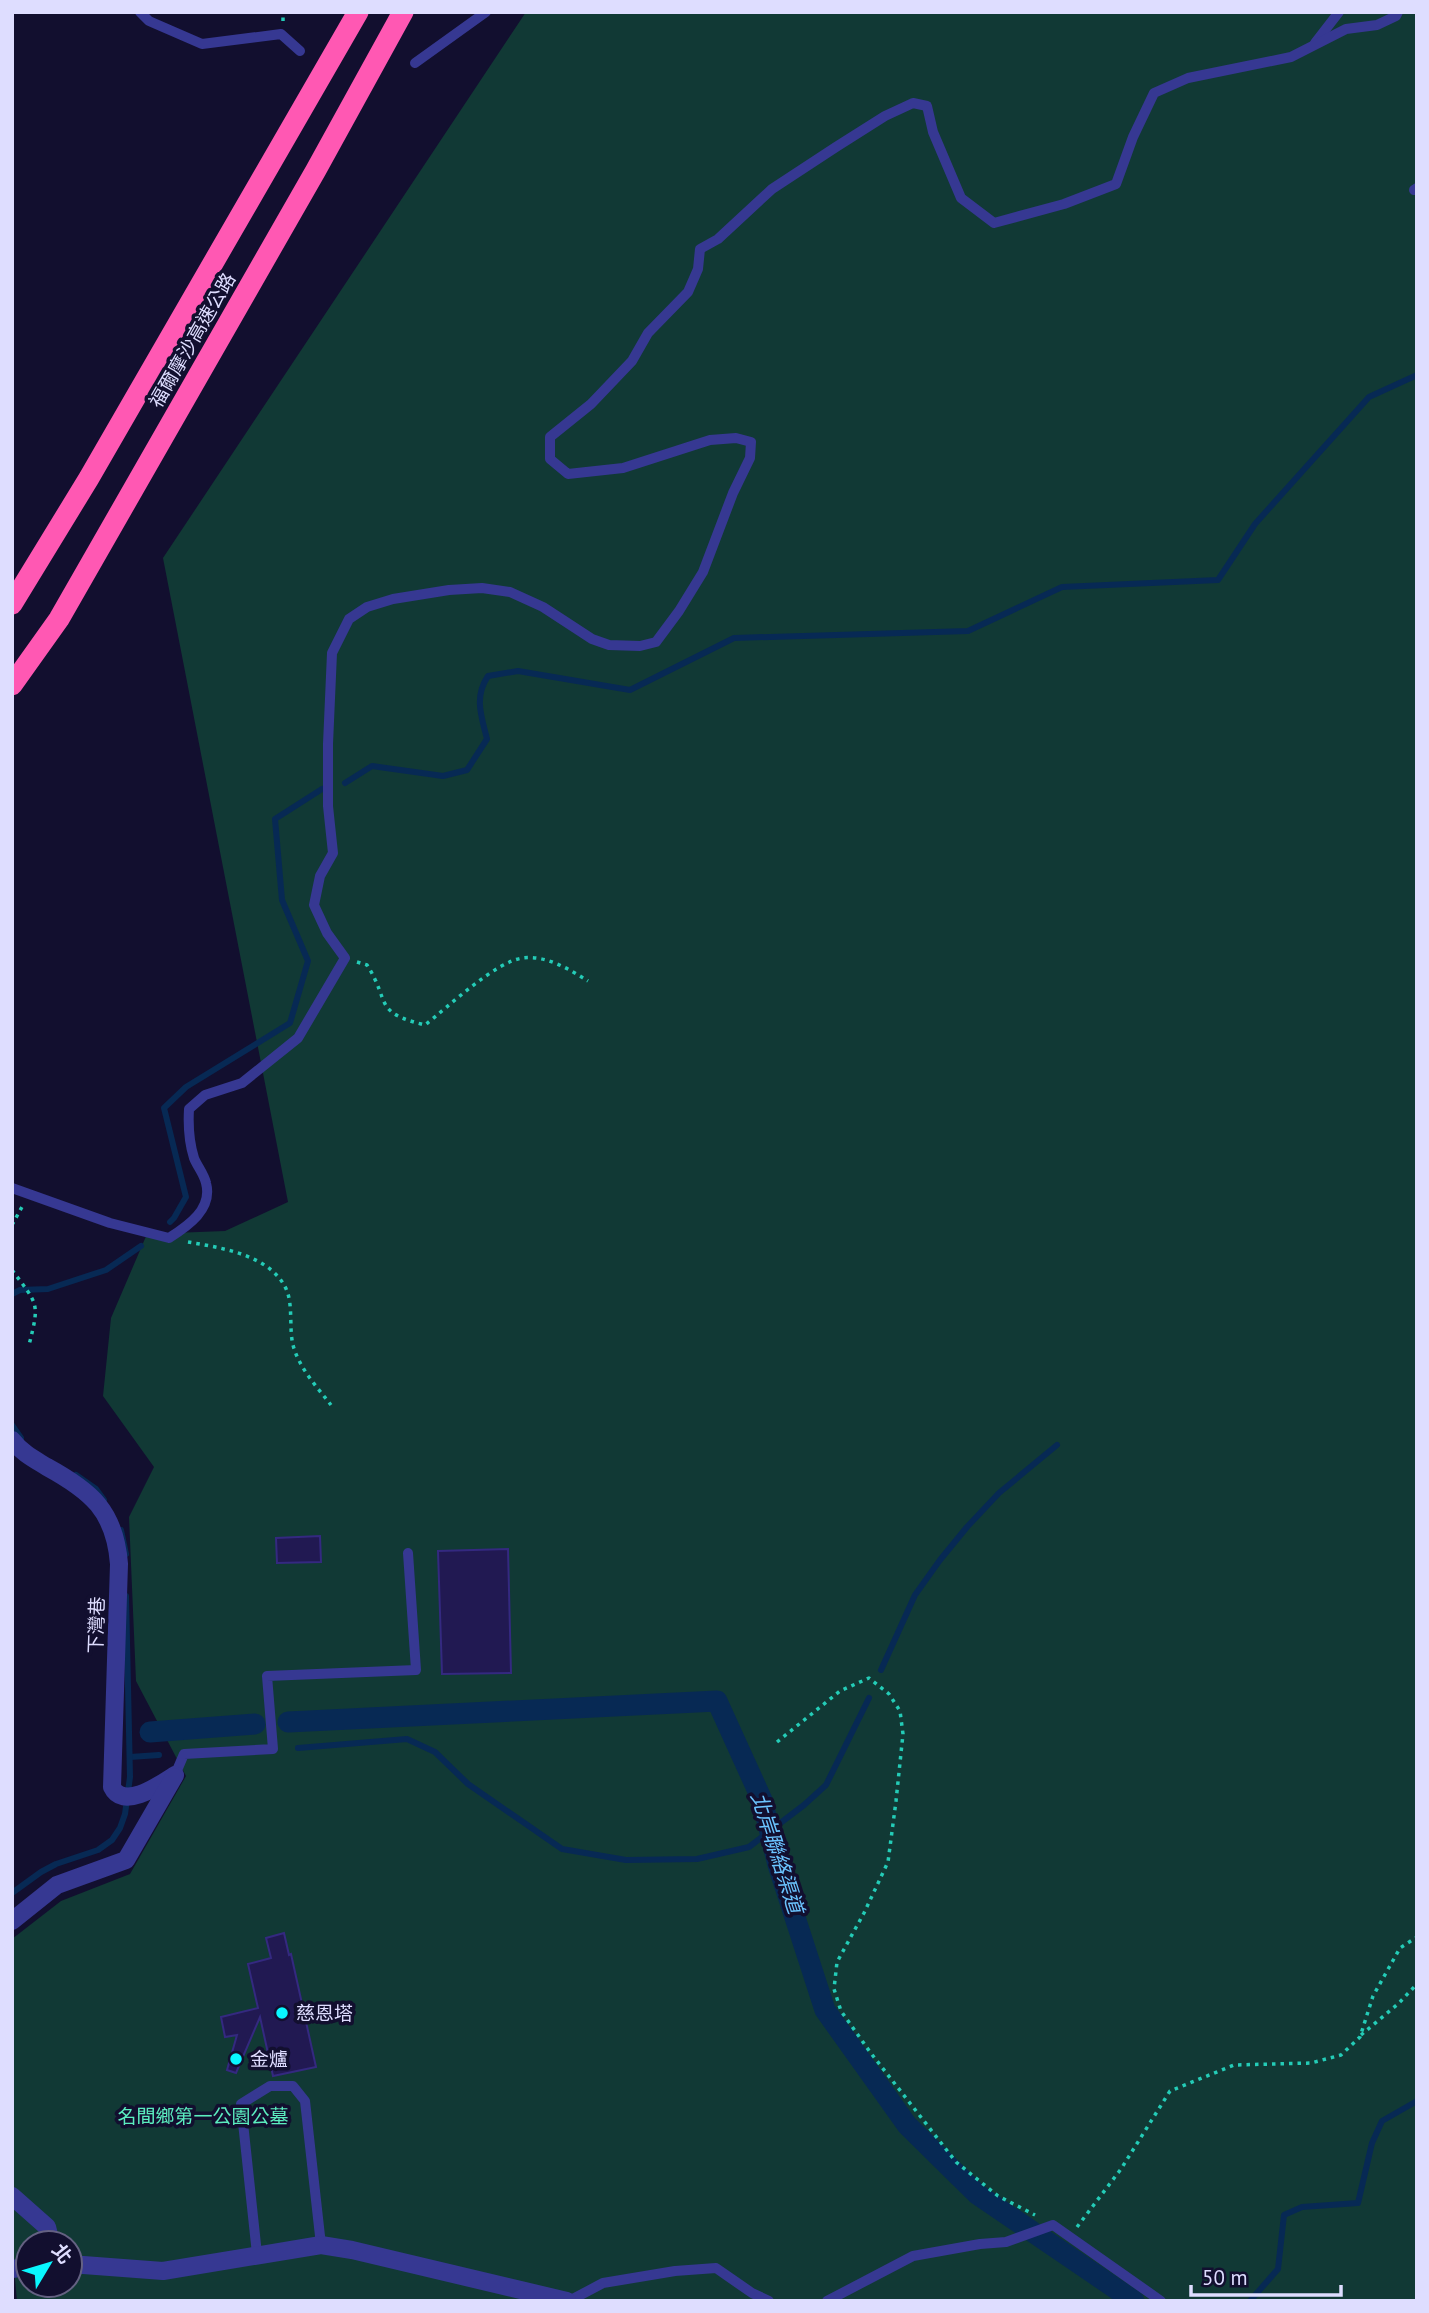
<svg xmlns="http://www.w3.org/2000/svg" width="1429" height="2313" font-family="'PT Sans','Noto Sans TC',sans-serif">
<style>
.green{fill:#113935;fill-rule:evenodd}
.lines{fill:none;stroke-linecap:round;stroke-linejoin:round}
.stream{stroke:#072954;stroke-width:6}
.canal{stroke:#072954;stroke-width:21}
.building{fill:#211952;stroke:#342980;stroke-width:2}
.path{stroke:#24ccb7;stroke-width:3.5;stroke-dasharray:3.5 5;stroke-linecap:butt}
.service{stroke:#363892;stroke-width:10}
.minor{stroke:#363892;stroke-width:18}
.motorway{stroke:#ff58b3;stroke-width:21}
.poi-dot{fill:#09f7ff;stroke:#120f2f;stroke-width:2.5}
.labels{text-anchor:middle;stroke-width:7;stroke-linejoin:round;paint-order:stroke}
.street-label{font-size:19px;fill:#deddff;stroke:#120f2f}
.poi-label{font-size:19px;fill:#deddff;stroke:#120f2f;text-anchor:start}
.park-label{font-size:19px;fill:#5bedbf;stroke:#120f2f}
.water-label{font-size:21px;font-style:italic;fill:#6bc4ff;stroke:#120f2f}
</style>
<rect width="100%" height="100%" fill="#120f2f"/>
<path class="green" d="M526,12h891v2289h-1400l-5,-55v-307l49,-38 69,-27 56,-98 -50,-95 -7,-164 25,-50 -51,-71 8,-78 36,-84 78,-3 63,-29 -125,-644zM28,2243h42v42h-42z"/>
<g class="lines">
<g class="stream">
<path d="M345,783l27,-17 71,10 24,-6 20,-31c-6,-24 -13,-42 1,-63l30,-5 112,19 104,-52 234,-7 94,-44 156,-7 37,-56 114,-127 48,-22"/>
<polyline points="170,1222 174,1218 186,1197 164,1108 186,1087 290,1023 308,961 282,900 275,819 322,789"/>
<polyline points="12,1294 20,1290 48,1289 106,1270 141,1246"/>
<polyline points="12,1425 21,1438"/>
<polyline points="76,1475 96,1489 104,1500"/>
<polyline points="121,1530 126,1554"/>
<polyline points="881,1670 915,1595 940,1560 967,1527 999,1493 1057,1445"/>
<polyline points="298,1748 407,1739 435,1752 468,1784 562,1849 626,1860 697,1859 749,1847 804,1805 826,1785 869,1698"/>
<polyline points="130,1757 159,1755"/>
<polyline points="12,1893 41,1872 56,1864 98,1850 112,1840 120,1828 125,1814 130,1777 126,1596"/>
<polyline points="1250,2301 1278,2269 1284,2215 1302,2207 1358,2203 1372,2143 1382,2121 1417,2101"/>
</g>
<g class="canal">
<polyline points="288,1722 717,1701 762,1800 778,1865 825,2010 907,2125 977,2194 1134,2301"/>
<polyline points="150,1732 255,1724"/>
</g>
</g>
<g class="building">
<polygon points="320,1536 321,1562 277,1563 276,1538"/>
<polygon points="508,1549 511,1673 442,1674 438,1551"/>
<polygon points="284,1933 289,1955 291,1954 316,2067 273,2076 260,2017 236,2073 227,2070 237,2035 225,2037 221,2017 258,2008 248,1964 271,1958 266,1938"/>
</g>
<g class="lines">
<g class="path">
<polyline points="283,21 283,12"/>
<path d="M357,962l10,3c24,37 5,47 58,60 23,-18 71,-64 98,-67 23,-3 46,11 65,23"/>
<polyline points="12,1225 23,1205"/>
<path d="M188,1242c34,6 84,13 99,49 6,16 2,38 6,54 6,23 24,42 38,60"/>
<path d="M12,1270c26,35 28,32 17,75"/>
<polyline points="777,1742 840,1691 869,1678 889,1694 900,1711 903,1734 896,1801 888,1862 864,1913 837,1962 834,1989 841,2011 870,2052 956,2162 998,2196 1035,2215"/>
<polyline points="1361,2035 1398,2004 1417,1984"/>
<polyline points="1077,2227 1121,2169 1170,2091 1234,2065 1311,2063 1341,2055 1360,2037 1373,1996 1400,1948 1417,1937"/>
</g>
<g class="service">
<polyline points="140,12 149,21 202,44 281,34 300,51"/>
<polyline points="1315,43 1339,12"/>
<polyline points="415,63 486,12"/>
<polyline points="1414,190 1417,188"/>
<path d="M12,1188l98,35 59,15c19,-12 44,-29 37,-55 -2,-9 -9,-17 -12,-25 -5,-16 -6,-32 -5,-49l16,-14 37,-12 56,-45 47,-80 -18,-25 -13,-28 6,-29 13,-23 -5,-47v-62l4,-91 17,-34 18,-12 26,-8 56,-9 33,-2 28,4 33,15 49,32 17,6 31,1 16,-4 23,-31 24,-39 30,-79 17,-35 1,-16 -15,-4 -26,2 -87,28 -55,6 -18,-15v-22l41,-33 41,-43 16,-28 40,-41 10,-23 2,-20 18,-10 54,-50 64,-42 49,-31 28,-13 14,3 6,26 28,66 33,25 70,-19 52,-20 17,-47 21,-44 34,-15 103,-21 55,-28 31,-4 19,-9 2,-4"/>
<polyline points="175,1775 184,1754 273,1749 267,1676 416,1670 408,1553"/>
<polyline points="257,2254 241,2104 270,2086 293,2086 305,2101 321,2245"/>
<polyline points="569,2301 603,2283 675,2271 716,2268 752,2293 769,2301"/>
<polyline points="827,2301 913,2256 980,2244 1006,2242 1053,2225 1161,2301"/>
</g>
<g class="minor">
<path d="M12,1440c10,13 22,19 35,27 44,24 68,44 72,97l-7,223c11,24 49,-3 63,-12"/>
<polyline points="12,1921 57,1885 126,1860 174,1777"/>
<polyline points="12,2196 47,2227 51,2243"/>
<polyline points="70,2264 163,2271 321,2245 352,2250 567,2301"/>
<polyline points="12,2269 28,2267"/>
</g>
<g class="motorway">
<polyline points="12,604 89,478 358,12"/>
<polyline points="12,685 59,619 316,170 403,12"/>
</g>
</g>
<g class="poi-dot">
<circle cx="282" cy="2013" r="7"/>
<circle cx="236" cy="2059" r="7"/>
</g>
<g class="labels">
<g class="street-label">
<text transform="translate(192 340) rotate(-60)" y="7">福爾摩沙高速公路</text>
<text transform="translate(96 1625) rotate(-88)" y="7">下灣巷</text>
</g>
<g class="poi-label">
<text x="296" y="2020">慈恩塔</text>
<text x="250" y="2066">金爐</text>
</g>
<g class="park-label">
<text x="203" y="2123">名間鄉第一公園公墓</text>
</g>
<g class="water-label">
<text transform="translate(777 1853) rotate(72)" y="7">北岸聯絡渠道</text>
</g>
</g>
<rect width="1429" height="2313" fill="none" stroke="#deddff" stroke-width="28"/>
<g transform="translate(49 2264) rotate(52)"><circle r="33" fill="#120f2f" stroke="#646182" stroke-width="2"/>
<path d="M0-5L12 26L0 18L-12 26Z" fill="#09f7ff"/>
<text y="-10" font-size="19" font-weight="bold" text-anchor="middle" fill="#deddff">北</text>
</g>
<path d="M1191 2285v10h150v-10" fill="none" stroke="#deddff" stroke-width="3.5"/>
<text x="1202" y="2285" font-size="21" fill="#deddff" stroke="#120f2f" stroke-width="5" paint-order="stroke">50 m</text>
</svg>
